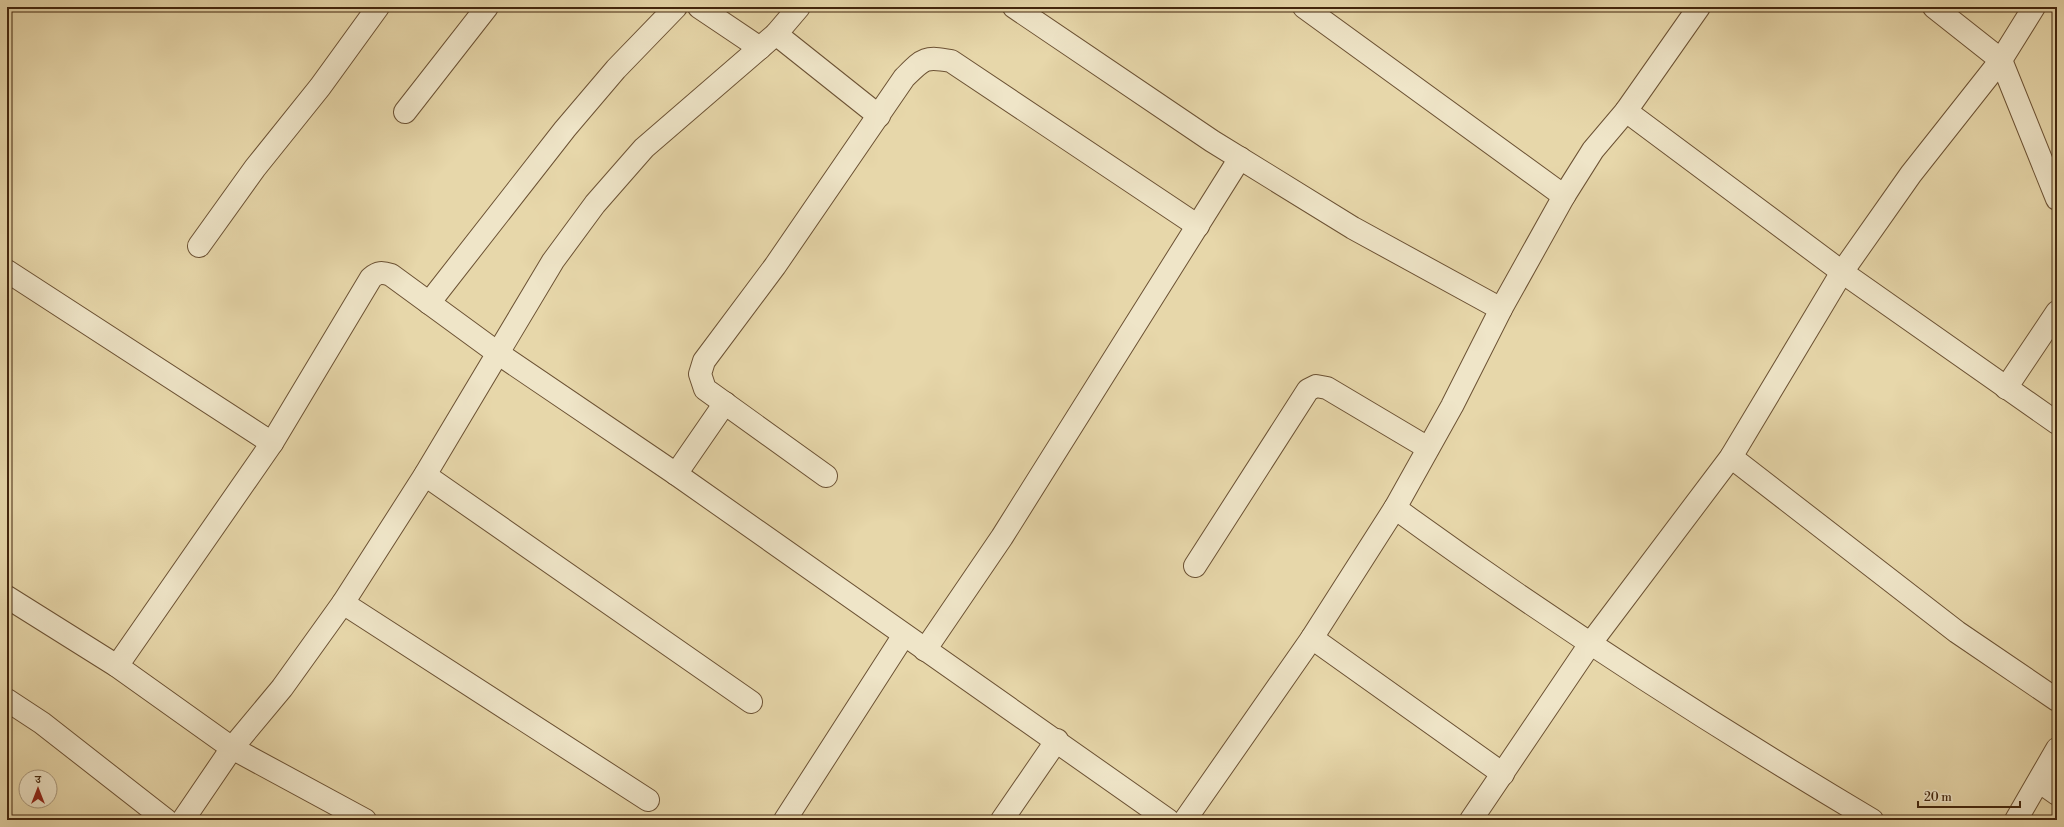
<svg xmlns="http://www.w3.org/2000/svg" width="2064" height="827" font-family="'Libre Bodoni','Noto Serif Devanagari',serif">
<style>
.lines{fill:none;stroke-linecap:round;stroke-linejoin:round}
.street-casing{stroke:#6c5234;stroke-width:24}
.street{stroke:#efe5c8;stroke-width:22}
</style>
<rect width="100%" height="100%" fill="#e7d7aa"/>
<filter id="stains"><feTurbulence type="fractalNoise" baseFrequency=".005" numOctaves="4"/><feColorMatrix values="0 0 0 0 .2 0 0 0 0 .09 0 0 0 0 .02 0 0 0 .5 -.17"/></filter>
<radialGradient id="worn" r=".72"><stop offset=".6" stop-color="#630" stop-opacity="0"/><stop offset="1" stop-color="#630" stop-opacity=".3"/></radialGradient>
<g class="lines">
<g class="street-casing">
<g id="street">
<polyline points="699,7 760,48"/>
<polyline points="1014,7 1212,141 1353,228 1501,309"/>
<polyline points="1304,7 1564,196"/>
<polyline points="1934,7 2001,60 2057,199"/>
<polyline points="776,34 879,116"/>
<polyline points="1626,111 1842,272 2057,423"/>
<polyline points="405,112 487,7"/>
<polyline points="199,246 255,168 320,87 378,7"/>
<polyline points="7,271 272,443"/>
<polyline points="429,303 565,129 616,69 676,7"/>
<polyline points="2006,388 2057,312"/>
<polyline points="1731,457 1957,632 2057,700"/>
<polyline points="676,474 725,403"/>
<polyline points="425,475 751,702"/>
<path d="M826,476l-121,-87 -5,-15 4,-13 71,-95 129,-188c19,-19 20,-22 47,-17l247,165"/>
<path d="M1395,508c154,112 314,215 477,312"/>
<polyline points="1195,566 1308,390 1316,386 1327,388 1428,448"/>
<polyline points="7,597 117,666 232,748 365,820"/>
<polyline points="343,603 648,800"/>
<polyline points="1312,638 1503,774"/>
<polyline points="925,650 1002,537 1240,158"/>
<path d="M117,666l155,-223 99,-165c7,-6 11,-6 20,-3l108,79 177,120 492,346"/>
<polyline points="7,700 42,723 166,820"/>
<polyline points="2040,782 2057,794"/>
<polyline points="183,820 232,748 282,688 343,603 425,475 553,261 595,204 644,148 776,34 799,7"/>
<polyline points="785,820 904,635"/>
<polyline points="1002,820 1057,740"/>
<polyline points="1185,820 1312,638 1395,508 1452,406 1501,309 1564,196 1593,150 1626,111 1699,7"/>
<polyline points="1471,820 1590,644 1731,457 1842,272 1911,174 2001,60 2034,7"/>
<polyline points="2016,820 2057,749"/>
</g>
</g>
<use href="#street" class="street"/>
</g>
<rect width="2064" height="827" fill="none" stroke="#e7d7aa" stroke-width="24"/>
<rect x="8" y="8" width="2048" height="811" fill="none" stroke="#43260d" stroke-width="2"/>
<rect x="12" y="12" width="2040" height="803" fill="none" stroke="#43260d"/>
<g transform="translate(38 789)"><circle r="19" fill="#efe5c8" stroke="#aa997d"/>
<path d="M0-3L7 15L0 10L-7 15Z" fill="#8f2418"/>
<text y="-6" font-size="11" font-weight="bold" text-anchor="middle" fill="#43260d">उ</text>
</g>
<path d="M1918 801v6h102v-6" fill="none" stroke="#43260d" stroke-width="2"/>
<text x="1924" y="801" font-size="12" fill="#43260d" stroke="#efe5c8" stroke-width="3" paint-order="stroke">20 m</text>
<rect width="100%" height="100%" filter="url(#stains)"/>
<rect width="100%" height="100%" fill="url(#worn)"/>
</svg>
